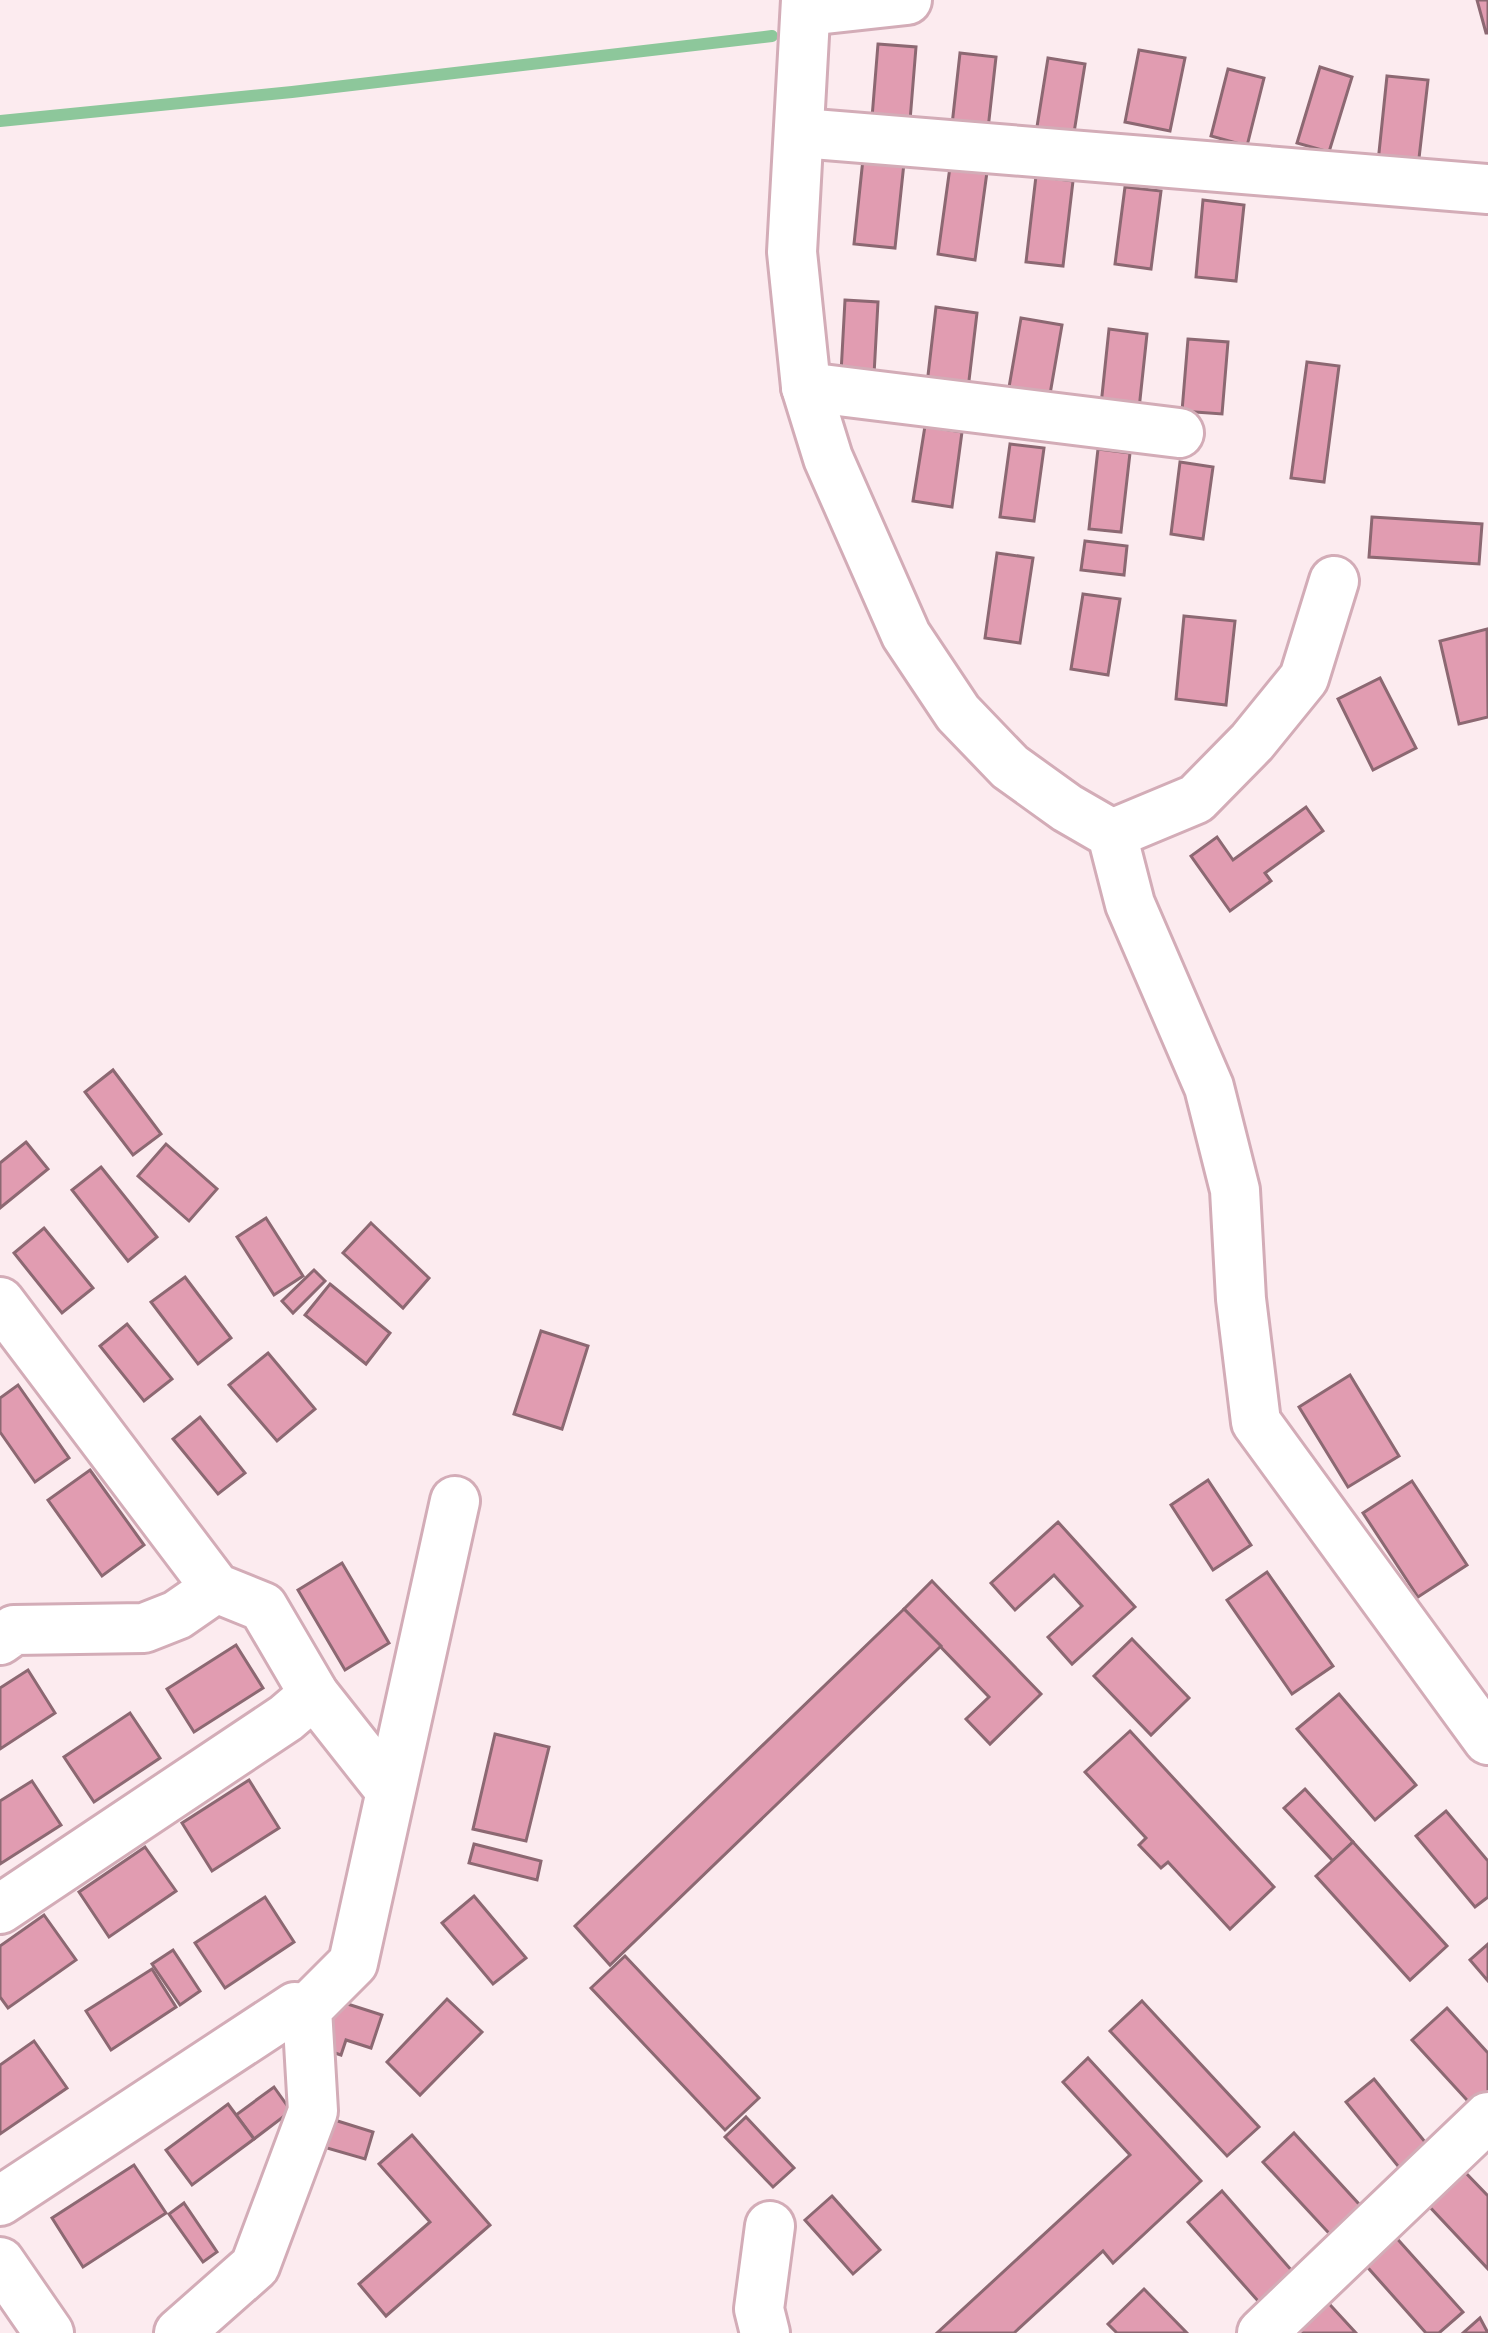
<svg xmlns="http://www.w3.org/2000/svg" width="1488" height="2333" font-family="Commissioner,sans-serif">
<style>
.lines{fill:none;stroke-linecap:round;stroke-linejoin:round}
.stream{stroke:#8dc79b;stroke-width:12}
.building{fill:#e19cb1;stroke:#8c6872;stroke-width:3}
.minor-casing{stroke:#d3acb7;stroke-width:54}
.minor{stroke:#fff;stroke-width:48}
</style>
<rect width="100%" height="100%" fill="#fcebef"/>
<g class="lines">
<polyline class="stream" points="0,121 292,92 772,36"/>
</g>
<g class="building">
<polygon points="1477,0 1488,0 1488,33 1486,33"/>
<polygon points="878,44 916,47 909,133 871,130"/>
<polygon points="1139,50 1185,58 1170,131 1125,122"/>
<polygon points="960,53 996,57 988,129 952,125"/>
<polygon points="1048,58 1085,64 1073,139 1036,133"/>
<polygon points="1320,67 1352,77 1329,152 1297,143"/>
<polygon points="1228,69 1264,78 1247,146 1211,136"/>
<polygon points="1387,76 1428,80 1418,167 1378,162"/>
<polygon points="863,159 904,163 895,248 854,244"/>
<polygon points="950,167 987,172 975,260 938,254"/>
<polygon points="1036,176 1073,181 1063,266 1026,262"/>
<polygon points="1125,187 1161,191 1151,269 1115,264"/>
<polygon points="1203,200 1244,205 1236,281 1196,277"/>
<polygon points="845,300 878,302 874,375 841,373"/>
<polygon points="936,307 977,313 968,389 927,384"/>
<polygon points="1021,318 1062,325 1049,400 1008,393"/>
<polygon points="1109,329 1147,334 1139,409 1101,405"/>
<polygon points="1188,339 1228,342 1222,414 1182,411"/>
<polygon points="1307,362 1339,366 1324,482 1291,478"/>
<polygon points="925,426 962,432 952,507 913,501"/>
<polygon points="1010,444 1044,448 1034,521 1000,517"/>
<polygon points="1098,449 1130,453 1121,532 1089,529"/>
<polygon points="1180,462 1213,467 1203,539 1171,534"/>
<polygon points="1372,517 1482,524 1479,564 1369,557"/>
<polygon points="1085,541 1127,546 1124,575 1081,570"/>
<polygon points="997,553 1033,558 1020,643 985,638"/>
<polygon points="1083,594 1120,599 1108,675 1071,669"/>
<polygon points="1184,616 1235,621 1226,705 1176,699"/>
<polygon points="1487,629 1488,717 1459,724 1440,641"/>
<polygon points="1380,678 1416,748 1373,770 1338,699"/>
<polygon points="1306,807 1323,831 1265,873 1271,881 1230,911 1191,856 1217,837 1233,860"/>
<polygon points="113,1070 161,1134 133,1155 85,1092"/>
<polygon points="26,1142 48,1169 0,1208 0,1163"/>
<polygon points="166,1144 217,1189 189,1221 138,1176"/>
<polygon points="101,1167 157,1237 128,1261 72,1190"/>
<polygon points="266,1218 303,1276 274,1295 237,1237"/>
<polygon points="371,1223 429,1278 403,1308 343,1253"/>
<polygon points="44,1228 93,1288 62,1313 14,1253"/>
<polygon points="314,1270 325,1281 293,1313 282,1301"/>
<polygon points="185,1277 231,1338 198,1364 151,1302"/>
<polygon points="330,1284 390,1333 366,1364 305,1315"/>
<polygon points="127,1324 172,1379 144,1401 100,1346"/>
<polygon points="541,1331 588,1346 562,1429 514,1414"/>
<polygon points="268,1353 315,1409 277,1441 229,1385"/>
<polygon points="1350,1375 1399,1456 1348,1487 1299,1407"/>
<polygon points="18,1385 69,1458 35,1482 0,1432 0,1398"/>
<polygon points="200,1417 245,1473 218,1494 173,1439"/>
<polygon points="90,1470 144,1545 102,1576 48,1500"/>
<polygon points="1208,1480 1251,1545 1213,1570 1171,1505"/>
<polygon points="1412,1481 1467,1565 1418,1597 1363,1513"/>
<polygon points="1058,1522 1135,1607 1072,1664 1048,1637 1082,1606 1054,1575 1015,1610 991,1583"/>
<polygon points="342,1563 389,1643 345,1670 298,1590"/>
<polygon points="1267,1572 1333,1666 1292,1694 1227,1600"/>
<polygon points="932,1581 1041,1694 990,1744 966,1719 989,1697 904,1609"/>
<polygon points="904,1609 941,1646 610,1965 575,1926"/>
<polygon points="1132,1639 1189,1698 1151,1735 1094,1676"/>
<polygon points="236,1645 263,1688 194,1732 167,1689"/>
<polygon points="28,1670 55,1713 0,1749 0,1688"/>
<polygon points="1339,1694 1416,1785 1375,1820 1297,1729"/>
<polygon points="130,1713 160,1758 94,1802 64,1757"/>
<polygon points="1130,1731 1274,1887 1230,1929 1168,1862 1161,1868 1139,1845 1146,1838 1085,1772"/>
<polygon points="495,1734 549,1747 526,1841 473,1829"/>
<polygon points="249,1780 279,1828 212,1871 182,1823"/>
<polygon points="32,1781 61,1825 0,1864 0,1801"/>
<polygon points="1305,1789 1353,1842 1333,1861 1284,1808"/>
<polygon points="1446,1811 1488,1861 1488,1897 1475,1907 1416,1836"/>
<polygon points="1353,1842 1447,1946 1410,1980 1316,1876"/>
<polygon points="474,1844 541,1861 537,1880 469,1863"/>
<polygon points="145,1847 176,1891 109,1937 79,1892"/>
<polygon points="474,1896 526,1958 493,1984 442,1923"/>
<polygon points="265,1897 294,1942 225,1988 195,1943"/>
<polygon points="44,1915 76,1960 8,2008 0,1997 0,1946"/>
<polygon points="1488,1944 1488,1981 1470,1960"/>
<polygon points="173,1950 200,1991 180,2005 152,1964"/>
<polygon points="625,1956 759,2098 725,2130 591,1988"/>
<polygon points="152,1969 176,2007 111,2050 86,2011"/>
<polygon points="332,1999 382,2015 371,2048 346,2040 341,2055 317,2047"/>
<polygon points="447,1999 482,2032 420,2095 387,2062"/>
<polygon points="1142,2001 1259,2127 1227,2156 1110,2031"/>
<polygon points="1447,2008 1488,2053 1488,2099 1476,2110 1412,2040"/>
<polygon points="34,2041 67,2088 0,2134 0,2065"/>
<polygon points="1088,2058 1201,2181 1113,2263 1103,2251 1014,2333 937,2333 1130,2155 1063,2082"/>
<polygon points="1374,2079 1434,2153 1406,2176 1346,2102"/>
<polygon points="274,2087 291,2111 254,2139 236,2115"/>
<polygon points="228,2104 254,2139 192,2185 166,2150"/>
<polygon points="746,2117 794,2168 773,2187 725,2137"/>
<polygon points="328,2118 373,2132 365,2159 320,2146"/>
<polygon points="1294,2133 1369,2215 1338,2243 1263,2162"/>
<polygon points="412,2135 490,2225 386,2316 359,2284 430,2222 379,2164"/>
<polygon points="134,2165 166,2213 83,2267 52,2218"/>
<polygon points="1463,2170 1488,2196 1488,2269 1427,2204"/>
<polygon points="1222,2191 1300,2280 1266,2310 1188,2222"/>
<polygon points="832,2196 880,2250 853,2274 805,2220"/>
<polygon points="184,2203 217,2252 203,2262 169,2214"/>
<polygon points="1392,2233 1463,2312 1439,2333 1426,2333 1362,2261"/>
<polygon points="1144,2289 1187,2333 1117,2333 1108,2324"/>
<polygon points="1321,2295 1356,2333 1296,2333"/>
<polygon points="1480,2318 1488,2333 1463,2333"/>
</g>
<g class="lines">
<g class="minor-casing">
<g id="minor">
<polyline points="806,0 792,252 806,387 828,458 906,635 958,713 1010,767 1067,808 1112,834 1130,904 1209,1087 1235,1190 1241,1299 1256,1422 1488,1740"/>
<polyline points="807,11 907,0"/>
<polyline points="801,133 1488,189"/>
<polyline points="806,387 1179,433"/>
<polyline points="1112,834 1196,799 1252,742 1304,678 1334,581"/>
<polyline points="0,1302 216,1588 263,1607 314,1694 389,1789"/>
<polyline points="0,1640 14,1630 144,1628 177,1615 216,1588"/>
<polyline points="0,1909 286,1718 314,1694"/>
<polyline points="0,2201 295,2007 307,2009"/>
<polyline points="0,2262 49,2333"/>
<polyline points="179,2333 255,2266 313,2111 307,2009 353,1963 455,1501"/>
<polyline points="765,2333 759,2309 770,2226"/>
<polyline points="1262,2333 1488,2117"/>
</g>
</g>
<use href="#minor" class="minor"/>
</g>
</svg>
